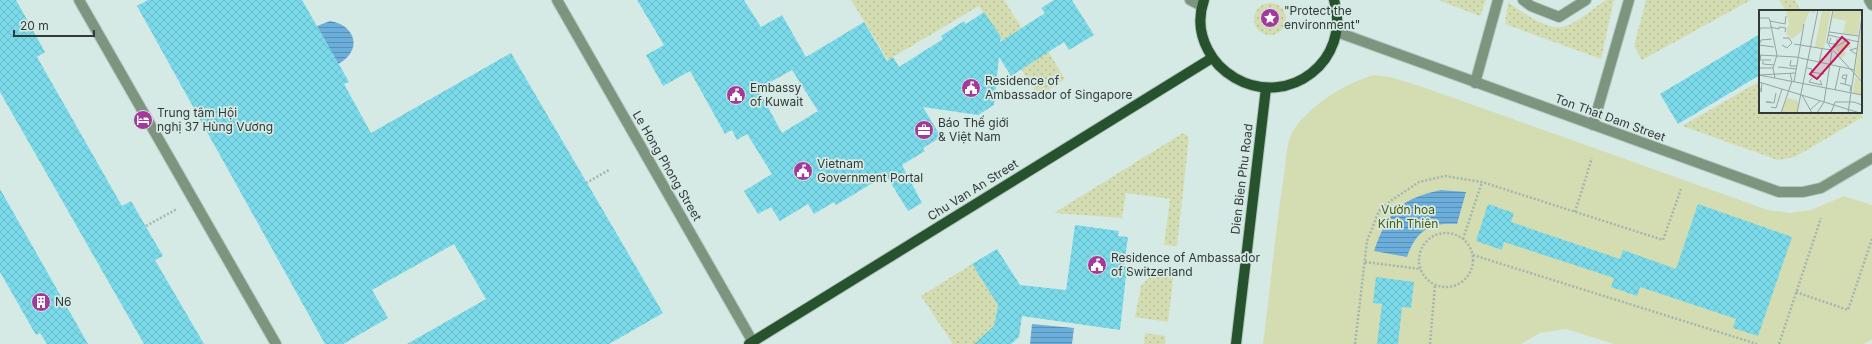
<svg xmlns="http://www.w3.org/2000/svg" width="1872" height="344" font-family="Inter,sans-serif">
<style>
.grass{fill:url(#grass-dots)}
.park{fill:#d4ddb2}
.water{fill:url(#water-rules)}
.building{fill:url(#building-cross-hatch);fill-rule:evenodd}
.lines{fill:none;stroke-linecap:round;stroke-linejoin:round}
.minor-casing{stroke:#b5c7c2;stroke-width:12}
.major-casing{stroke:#b5c7c2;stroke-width:12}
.path{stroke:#a4b5b1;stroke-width:2.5;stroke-dasharray:2 2;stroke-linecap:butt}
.minor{stroke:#7d957f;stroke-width:10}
.major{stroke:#26532e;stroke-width:10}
.labels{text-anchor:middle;stroke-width:3.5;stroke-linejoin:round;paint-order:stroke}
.poi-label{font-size:12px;fill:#323a38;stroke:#d6eae5;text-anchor:start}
.street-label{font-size:12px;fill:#323a38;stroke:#d6eae5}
.park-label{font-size:12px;fill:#505a06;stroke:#d6eae5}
.inset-road{fill:none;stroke:#94a4a0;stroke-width:1}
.view{fill:#c2185b;fill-opacity:0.15;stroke:#c2185b;stroke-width:2}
.inset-edge{fill:none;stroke:#323a38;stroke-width:2}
</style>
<defs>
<pattern id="grass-dots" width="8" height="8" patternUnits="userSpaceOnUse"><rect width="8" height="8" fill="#d4ddb2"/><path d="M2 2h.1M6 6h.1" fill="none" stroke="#b6be9a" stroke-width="1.8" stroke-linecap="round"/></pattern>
<pattern id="water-rules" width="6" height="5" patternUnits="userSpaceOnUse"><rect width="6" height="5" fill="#6caedb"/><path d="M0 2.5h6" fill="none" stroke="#598fb3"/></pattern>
<pattern id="building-cross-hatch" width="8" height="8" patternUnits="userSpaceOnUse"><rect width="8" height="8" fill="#7adaea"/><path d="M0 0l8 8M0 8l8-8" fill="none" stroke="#6abcc9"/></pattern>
</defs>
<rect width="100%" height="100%" fill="#d6eae5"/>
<g class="grass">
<polygon points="851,0 1004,0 1022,28 1030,22 1065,79 1039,96 979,6 888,60"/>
<polygon points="1438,0 1486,0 1480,16"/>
<path d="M1606,0h8l-13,59 -96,-35 3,-22c13,9 41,31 58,24 13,-5 28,-18 40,-26z"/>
<polygon points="1646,0 1751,0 1642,60 1634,46"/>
<polygon points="1779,0 1795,0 1801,11 1786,11"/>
<circle cx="1270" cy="19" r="16"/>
<polygon points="1760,81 1760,112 1860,112 1863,117 1795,157 1778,160 1682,126"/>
<polygon points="1183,133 1189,137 1177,246 1164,245 1170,199 1126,193 1122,218 1054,213"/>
<polygon points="972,264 998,305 994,326 974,344 953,344 921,296"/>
<polygon points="1157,269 1174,272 1168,322 1135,317 1141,286"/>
<polygon points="1145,333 1166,336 1165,344 1144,344"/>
</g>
<path class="park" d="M1374,75l16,2 30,9 348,124 22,3 21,-3 33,-14 28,9v134l-8,5h-250l-48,-15 -26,4 -19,11h-258c7,-54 12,-109 20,-163 3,-15 2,-36 10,-50 15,-25 54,-49 81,-56z"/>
<g class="water">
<path d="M330,21c26,4 33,30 8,43l-21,-38z"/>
<path d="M1441,190l25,2 -9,32c-27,-2 -41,7 -50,33l-33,-6c14,-40 26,-52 67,-61z"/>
<polygon points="1032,324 1074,328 1072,344 1030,344"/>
</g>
<g class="building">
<polygon points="0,0 16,0 45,52 37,57 122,206 131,201 163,256 155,260 204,344 144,344 0,92"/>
<polygon points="148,0 302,0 349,82 344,84 371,133 511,53 663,313 609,344 407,344 486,299 454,244 372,290 388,318 343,344 325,344 137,6"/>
<path d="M637,0h107l17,27 21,-12 24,42 58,-35 23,39 6,-4 6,10 44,-28 -2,-3 23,-15 2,3 18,-12 17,25 -1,5 45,-29 -4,-5 13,-8h18l22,35 -25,15 -5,-8 -53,34 -12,-19 -5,48 -16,10 -55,-8 18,30 -18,11 2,3 -23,14 20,38 -14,8 -22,-36 -50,30 -2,-3 -20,12 -6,-10 -28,17 -9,-14 -13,7 -14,-23 28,-17 -25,-40 -10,6 -5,-10 -7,4 -35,-63 -27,15 -17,-31 18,-10zM792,70l26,41 -36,22 -24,-44z"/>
<polygon points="1760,34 1760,75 1678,124 1660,94"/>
<polygon points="0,189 88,344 47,344 40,333 36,335 0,272"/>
<polygon points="1488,204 1514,213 1511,222 1620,259 1623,250 1676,269 1698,204 1792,237 1758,336 1733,328 1736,319 1640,287 1637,296 1611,287 1614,278 1504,242 1502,250 1476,241"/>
<polygon points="1075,225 1119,231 1118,236 1128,237 1124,266 1127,267 1120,330 1022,316 1019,337 1011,344 974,344 994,326 998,305 972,264 997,249 1020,285 1066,290"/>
<polygon points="1376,277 1414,282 1411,308 1402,307 1398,344 1377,344 1382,304 1373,303"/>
</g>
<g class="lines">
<g class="minor-casing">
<g id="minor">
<polyline points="79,0 276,344"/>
<polyline points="557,0 754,344"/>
<polyline points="1190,0 1202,6"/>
<polyline points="1523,0 1531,6 1559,17 1586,0"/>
<polyline points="1869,0 1872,5"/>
<polyline points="1337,32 1779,192 1803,192 1821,188 1872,158"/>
<polyline points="1475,83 1498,0"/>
<polyline points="1593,125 1629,0"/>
</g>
</g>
<g class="major-casing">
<g id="major">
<path d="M1204,0c-6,17 -4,35 4,50 6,12 15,21 27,28 54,31 117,-18 99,-78"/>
<polyline points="749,344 1212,58"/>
<polyline points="1236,344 1266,88"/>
</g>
</g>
<g class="path">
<polyline points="586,183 609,170"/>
<polyline points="1575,212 1592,158"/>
<polyline points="146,226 177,209"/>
<circle cx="1446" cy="260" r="27"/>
<polyline points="1463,239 1482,182"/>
<polyline points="1473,255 1757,344"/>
<polyline points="1365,262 1421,269"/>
<polyline points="1796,292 1848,310 1872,239"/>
<polyline points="1355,344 1367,241 1379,211 1392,200 1419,182 1445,176 1482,182 1663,240 1681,189"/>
<polyline points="1430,344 1435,285"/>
<polyline points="1779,344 1821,218"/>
</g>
<use href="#minor" class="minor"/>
<use href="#major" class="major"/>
</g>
<defs>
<g id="sight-disc" transform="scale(1)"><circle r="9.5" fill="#a3399a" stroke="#d6eae5"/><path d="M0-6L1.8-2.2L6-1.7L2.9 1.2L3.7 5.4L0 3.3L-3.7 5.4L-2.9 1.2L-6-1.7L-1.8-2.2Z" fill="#fff"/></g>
<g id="civic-disc" transform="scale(1)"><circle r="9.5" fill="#a3399a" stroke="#d6eae5"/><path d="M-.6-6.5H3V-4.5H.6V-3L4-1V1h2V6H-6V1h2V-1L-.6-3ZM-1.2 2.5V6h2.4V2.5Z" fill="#fff"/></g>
<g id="hotel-disc" transform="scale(1)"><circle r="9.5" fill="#a3399a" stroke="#d6eae5"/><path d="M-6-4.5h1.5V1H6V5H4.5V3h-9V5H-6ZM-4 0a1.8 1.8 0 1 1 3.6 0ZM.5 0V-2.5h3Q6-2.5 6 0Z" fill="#fff"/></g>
<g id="office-disc" transform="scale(1)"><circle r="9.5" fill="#a3399a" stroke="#d6eae5"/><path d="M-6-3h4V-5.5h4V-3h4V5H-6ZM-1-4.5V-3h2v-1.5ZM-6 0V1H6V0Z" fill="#fff"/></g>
<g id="building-disc" transform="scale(1)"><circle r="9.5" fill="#a3399a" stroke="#d6eae5"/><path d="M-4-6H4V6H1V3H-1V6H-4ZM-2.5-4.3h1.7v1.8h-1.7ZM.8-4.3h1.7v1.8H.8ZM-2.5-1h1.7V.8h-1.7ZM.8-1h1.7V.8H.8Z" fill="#fff"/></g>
</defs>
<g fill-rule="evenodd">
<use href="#sight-disc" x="1270" y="18"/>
<use href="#civic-disc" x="971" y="88"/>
<use href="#civic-disc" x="736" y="95"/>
<use href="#hotel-disc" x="143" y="120"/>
<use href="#office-disc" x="924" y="130"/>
<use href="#civic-disc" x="803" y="171"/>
<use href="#civic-disc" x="1097" y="265"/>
<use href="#building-disc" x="41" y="302"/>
</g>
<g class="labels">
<g class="poi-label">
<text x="1284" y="15">"Protect the<tspan x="1284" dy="14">environment"</tspan></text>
<text x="985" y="85">Residence of<tspan x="985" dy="14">Ambassador of Singapore</tspan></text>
<text x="750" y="92">Embassy<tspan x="750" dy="14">of Kuwait</tspan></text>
<text x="157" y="117">Trung tâm Hội<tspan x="157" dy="14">nghị 37 Hùng Vương</tspan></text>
<text x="938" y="127">Báo Thế giới<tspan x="938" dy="14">&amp; Việt Nam</tspan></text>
<text x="817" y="168">Vietnam<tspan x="817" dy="14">Government Portal</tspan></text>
<text x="1111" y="262">Residence of Ambassador<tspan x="1111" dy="14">of Switzerland</tspan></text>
<text x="55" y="306">N6</text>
</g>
<g class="street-label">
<text transform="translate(1610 118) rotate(20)" y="4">Ton That Dam Street</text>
<text transform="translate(667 166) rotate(60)" y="4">Le Hong Phong Street</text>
<text transform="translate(1242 179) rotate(-83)" y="4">Dien Bien Phu Road</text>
<text transform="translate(973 190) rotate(-32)" y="4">Chu Van An Street</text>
</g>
<g class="park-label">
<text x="1408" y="214">Vườn hoa<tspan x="1408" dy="14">Kính Thiên</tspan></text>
</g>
</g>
<g transform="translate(1759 10)">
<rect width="103" height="103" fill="#d6eae5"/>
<path d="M63,0h9l-7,38 -9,-1z" fill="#d4ddb2"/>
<path d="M27,0h30l-1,3 -6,-1 -8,20 -9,7 -6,-5 3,-11zM75,0l27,1 -3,24 -15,-2 3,-12 -14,-3zM103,10v61l-7,-8zM86,30l7,7 -9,2 3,5 -5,4 -6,-10zM96,67l7,6v12l-9,-2zM28,88l10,2 2,4 -3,9h-15z" fill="#d4ddb2"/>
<path class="inset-road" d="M0,8h10l1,3 15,3 1,-8M11,11l7,34 -4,13 2,10M11,17l9,2v-2l7,1 -1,4M70,22l30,4M69,25l31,7M0,26l1,-8h10M72,28l-2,5 3,1h5v-5M35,34l37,6M0,35l2,-5 11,-1M0,35l15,2M23,35l5,3 5,-5 -3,-5h-6M72,38l-4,-6 6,-32M74,38l11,-6 1,-4M74,40l29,32M97,44l-6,-4 7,-2M0,45l37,2 59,13M2,45l-1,5h11M32,50l-1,6h7M4,51v3l11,1M60,53l3,-14M19,57l19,2M0,58h14M48,58l5,1 -1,3 13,2M0,65l103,20M1,65l35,-2M53,68l-3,4 13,3 -2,-5M0,72l101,31M35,72l10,-58M81,73l11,3 -1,5M86,75l1,-6 1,-4h-4l-1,3 4,1M2,78v4l1,-9M76,80l5,-23M43,85l10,18M12,92h-5l8,1 2,-10M12,97l5,1 6,-19M51,100l10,-9M22,103l11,-32 -2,-8M38,103l21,-103M58,103l7,-11 8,-51M72,103l4,-11h19l8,3M89,103l14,-97"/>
<path class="view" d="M83,27l7,6 -32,36 -7,-5z"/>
<rect width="103" height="103" class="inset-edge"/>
</g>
<path d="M14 30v6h80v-6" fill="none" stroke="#323a38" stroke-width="2"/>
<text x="20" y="30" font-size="12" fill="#323a38" stroke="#d6eae5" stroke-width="3" paint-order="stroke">20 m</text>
</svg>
